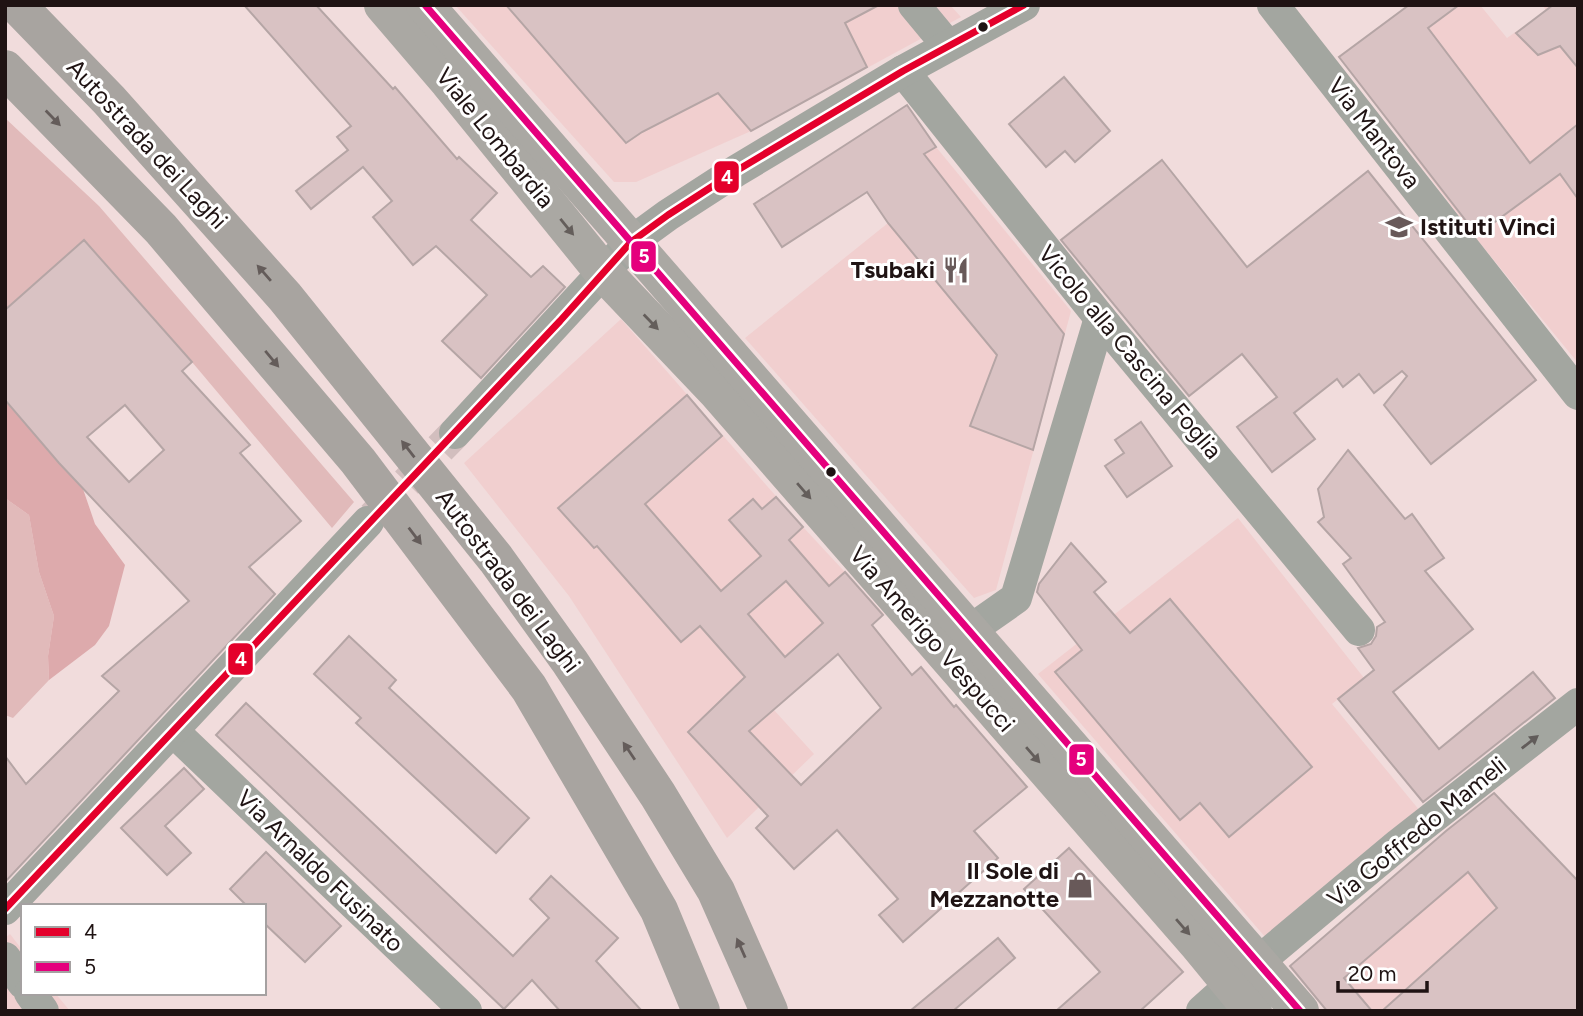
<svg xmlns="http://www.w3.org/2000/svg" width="1583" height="1016" font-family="Figtree,sans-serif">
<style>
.built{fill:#f1cfcf}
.green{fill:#e1baba}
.forest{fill:#ddaaac}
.building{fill:#d9c2c3;stroke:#b5a5a5;stroke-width:2;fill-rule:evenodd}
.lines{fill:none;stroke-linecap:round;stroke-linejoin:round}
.minor-tunnel{stroke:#d2bebe;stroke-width:32;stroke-dasharray:32 16;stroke-linecap:butt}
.minor{stroke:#a3a6a0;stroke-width:32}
.major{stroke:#aaa8a3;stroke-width:38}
.highway{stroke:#a8a4a0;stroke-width:38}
.bus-1-casing{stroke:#fff;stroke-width:12}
.bus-2-casing{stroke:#fff;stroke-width:12}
.bus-1{stroke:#e4002b;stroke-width:7}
.bus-2{stroke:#e5007d;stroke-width:7}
.oneway{fill:#645c5a}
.oneway2{fill:#645e5b}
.oneway3{fill:#615c5a}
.bus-dot{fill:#1f1313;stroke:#fff;stroke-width:2.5}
.labels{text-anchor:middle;stroke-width:6;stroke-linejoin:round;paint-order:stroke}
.street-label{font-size:24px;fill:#1f1313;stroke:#fff}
.poi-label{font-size:24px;font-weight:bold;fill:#1f1313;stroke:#fff;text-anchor:end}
.line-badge{stroke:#fff;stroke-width:2.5}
.badge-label{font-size:19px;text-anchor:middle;font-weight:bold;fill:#fff}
</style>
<rect width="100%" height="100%" fill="#f1dcdc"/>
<g class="built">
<polygon points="455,5 950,5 961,17 751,131 636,182 614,182"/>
<polygon points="1459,5 1480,5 1507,38 1546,11 1543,5 1578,5 1578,363 1475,237 1339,57 1438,20"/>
<polygon points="936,147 1071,311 996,590 974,598 745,338 888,223 867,192"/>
<polygon points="621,319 803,527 884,614 774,710 814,754 727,838 569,596 464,463"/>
<polygon points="1238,518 1364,678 1332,704 1420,811 1266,938 1038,674"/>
<polygon points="1455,825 1578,1011 1327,1011 1289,966"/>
<polygon points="10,934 23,951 23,993 55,993 70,1011 5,1011 5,938"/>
</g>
<g class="green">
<polygon points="5,118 99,206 354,502 332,528 192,362 84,241 5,310"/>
<polygon points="5,498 29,515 39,572 54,616 48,656 49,680 13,718 5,715"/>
</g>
<polygon class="forest" points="5,400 83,489 95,524 125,565 109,626 95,645 49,680 48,656 54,616 39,572 29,515 5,498"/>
<g class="building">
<polygon points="244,5 316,5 393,89 395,87 457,159 459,157 497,193 471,220 531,277 543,266 565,287 481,378 442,341 487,295 436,246 413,265 373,217 392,201 363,167 311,209 296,191 348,150 337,137 351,126"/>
<polygon points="506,5 879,5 845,23 867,67 751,131 718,93 642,132 626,143"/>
<polygon points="1409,5 1459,5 1428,28 1530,163 1578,124 1578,199 1560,174 1477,235 1339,57"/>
<polygon points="1553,5 1578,5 1578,68 1560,46 1538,55 1516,33"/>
<polygon points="1064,77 1110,131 1075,162 1065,151 1046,167 1009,124"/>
<polygon points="907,105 936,147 924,154 1064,334 1033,450 970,426 997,355 888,223 867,192 782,247 754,204"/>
<polygon points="1162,160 1247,267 1368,171 1536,380 1431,464 1384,405 1407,376 1402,371 1374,393 1359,374 1343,387 1337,379 1294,413 1315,439 1272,472 1237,427 1277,397 1242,354 1189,396 1061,240"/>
<path d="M84,240l108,122 -10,9 68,74 -10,8 61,68 -52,46 26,27 -270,288v-126l21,28 93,-93 -17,-15 87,-75 -130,-138 -54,-63v-90zM125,405l39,45 -35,32 -42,-45z"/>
<path d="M687,395l35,41 -77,68 76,87 40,-35 -32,-36 24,-21 9,10 14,-12 27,30 -14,13 40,46 16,-14 38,43 -11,10 40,50 9,-8 33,40 2,-2 71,82 -53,44 24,27 -95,84 -24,-27 19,-16 -61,-69 -43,39 -38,-41 12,-12 -80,-84 57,-55 -45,-51 -19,16 -84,-96 -3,2 -36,-40zM786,581l37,42 -38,34 -37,-43zM838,654l43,54 -80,77 -52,-54z"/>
<polygon points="1141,422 1172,466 1127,497 1105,466 1124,453 1115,440"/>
<polygon points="1348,450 1405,519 1412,514 1444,558 1425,571 1473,629 1393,692 1439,749 1533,672 1555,698 1423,802 1338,699 1374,670 1358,648 1371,644 1376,636 1377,627 1385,622 1343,564 1351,558 1318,522 1324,517 1318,489"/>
<polygon points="1071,543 1106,582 1094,592 1130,633 1170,599 1312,767 1229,837 1200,803 1180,820 1055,672 1082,650 1037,592 1039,584"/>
<polygon points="349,636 396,680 389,688 529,818 496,853 356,723 361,718 314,674"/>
<polygon points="246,703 513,956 549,918 530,899 551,876 618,938 596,961 642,1011 560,1011 532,980 504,1009 216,735"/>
<polygon points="184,768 204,789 165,826 191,853 167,875 121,828"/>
<polygon points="1494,793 1578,881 1578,1011 1382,1011 1497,908 1468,872 1344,978 1372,1011 1327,1011 1290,966 1446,831"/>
<polygon points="1069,848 1183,972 1140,1011 1056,1011 1100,972 1024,889"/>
<polygon points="266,852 341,926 305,962 264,923 264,906 247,906 230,889"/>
<polygon points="998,938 1015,958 953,1011 910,1011"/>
</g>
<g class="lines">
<polyline class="minor-tunnel" points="373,517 455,433"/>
<g class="minor">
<polyline points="914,5 948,46"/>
<polyline points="1273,5 1578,394"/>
<polyline points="903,71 1100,318 1359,630"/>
<polyline points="455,433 631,242 668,215 736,171 903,71 1024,5"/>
<polyline points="969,631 1016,598 1100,318"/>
<polyline points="173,731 466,1011"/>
<polyline points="5,909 368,522"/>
<polyline points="5,958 23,983"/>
<polyline points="1258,962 1399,844 1578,704"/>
<polyline points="30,993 43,1011"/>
<polyline points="1202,1011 1231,985"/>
</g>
<g class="major">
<polyline points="383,5 449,82 604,273 718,393 1197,943 1253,1011"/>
<polyline points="425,5 1300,1011"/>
</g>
<g class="highway">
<polyline points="17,5 109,100 285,297 496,559 570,662 658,795 716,891 769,1011"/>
<polyline points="5,69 161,229 358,461 529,688 659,910 701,1011"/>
</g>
<g class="bus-1-casing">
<polyline id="bus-1" points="5,909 560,321 631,242 668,215 736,171 903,71 1024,5"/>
</g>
<g class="bus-2-casing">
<polyline id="bus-2" points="425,5 1300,1011"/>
</g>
<use href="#bus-1" class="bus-1"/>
<use href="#bus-2" class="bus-2"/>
</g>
<defs><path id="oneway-solid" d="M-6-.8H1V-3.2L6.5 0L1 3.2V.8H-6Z" transform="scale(1.75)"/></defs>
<g class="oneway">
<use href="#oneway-solid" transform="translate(53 118) rotate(46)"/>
<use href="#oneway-solid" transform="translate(264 273) rotate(-131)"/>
<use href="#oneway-solid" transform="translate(272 359) rotate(50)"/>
<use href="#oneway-solid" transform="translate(408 449) rotate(-128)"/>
<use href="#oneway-solid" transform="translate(415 536) rotate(53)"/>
<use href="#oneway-solid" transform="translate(629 751) rotate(-124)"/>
<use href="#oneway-solid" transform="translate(741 948) rotate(-114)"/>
</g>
<g class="oneway2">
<use href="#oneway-solid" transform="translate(567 227) rotate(51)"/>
<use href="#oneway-solid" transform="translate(651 322) rotate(46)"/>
<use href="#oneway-solid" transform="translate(804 491) rotate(49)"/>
<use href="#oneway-solid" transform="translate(1033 755) rotate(49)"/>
<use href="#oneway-solid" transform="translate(1183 927) rotate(49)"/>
</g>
<use class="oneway3" href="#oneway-solid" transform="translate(1530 742) rotate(-38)"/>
<defs>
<g id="school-bare" transform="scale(2.1)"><path d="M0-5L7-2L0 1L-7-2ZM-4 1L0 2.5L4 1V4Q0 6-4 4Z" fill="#685959" stroke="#fff" stroke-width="2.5" paint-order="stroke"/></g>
<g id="restaurant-bare" transform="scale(2.1)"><path d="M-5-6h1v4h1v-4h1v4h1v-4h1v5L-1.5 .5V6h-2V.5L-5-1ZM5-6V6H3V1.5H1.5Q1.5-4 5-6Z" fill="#685959" stroke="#fff" stroke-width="2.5" paint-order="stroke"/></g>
<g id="shop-bare" transform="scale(2.1)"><path d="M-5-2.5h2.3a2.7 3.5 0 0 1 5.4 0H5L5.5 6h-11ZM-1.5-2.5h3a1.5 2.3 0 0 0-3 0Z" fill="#685959" stroke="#fff" stroke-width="2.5" paint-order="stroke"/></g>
</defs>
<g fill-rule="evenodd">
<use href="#school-bare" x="1399" y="227"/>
<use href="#restaurant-bare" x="956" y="270"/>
<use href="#shop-bare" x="1080" y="885"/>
</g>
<g class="bus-dot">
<circle cx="983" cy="27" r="6"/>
<circle cx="831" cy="472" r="6"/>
</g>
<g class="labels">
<g class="street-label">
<text transform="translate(1374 133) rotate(52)" y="8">Via Mantova</text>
<text transform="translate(495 138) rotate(51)" y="8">Viale Lombardia</text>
<text transform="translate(147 144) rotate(47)" y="8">Autostrada dei Laghi</text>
<text transform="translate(1130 352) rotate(50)" y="8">Vicolo alla Cascina Foglia</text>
<text transform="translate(508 581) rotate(53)" y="8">Autostrada dei Laghi</text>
<text transform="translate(932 639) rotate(49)" y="8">Via Amerigo Vespucci</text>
<text transform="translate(1417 832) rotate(-39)" y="8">Via Goffredo Mameli</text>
<text transform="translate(320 871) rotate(44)" y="8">Via Arnaldo Fusinato</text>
</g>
<g class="poi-label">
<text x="1420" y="235" text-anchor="start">Istituti Vinci</text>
<text x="935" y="278">Tsubaki</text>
<text x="1059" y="879">Il Sole di<tspan x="1059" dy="28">Mezzanotte</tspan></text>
</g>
</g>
<g class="line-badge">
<rect x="713" y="160" width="27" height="34" rx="7" fill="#e4002b"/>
<rect x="630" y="240" width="27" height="33" rx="7" fill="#e5007d"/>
<rect x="227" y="642" width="27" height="34" rx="7" fill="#e4002b"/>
<rect x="1068" y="743" width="27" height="33" rx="7" fill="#e5007d"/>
</g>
<g class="badge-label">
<text x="727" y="184">4</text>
<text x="644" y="263">5</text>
<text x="241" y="666">4</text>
<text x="1081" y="766">5</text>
</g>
<rect width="1583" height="1016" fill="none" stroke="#1f1313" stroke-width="14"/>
<rect x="21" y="904" width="245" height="91" fill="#ffffff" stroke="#a5a1a1" stroke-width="2"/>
<rect x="35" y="927" width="35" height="10" fill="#e4002b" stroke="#a5a1a1" stroke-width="2"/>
<text x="84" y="939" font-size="21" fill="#1f1313">4</text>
<rect x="35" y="962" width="35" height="10" fill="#e5007d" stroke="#a5a1a1" stroke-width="2"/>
<text x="84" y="974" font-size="21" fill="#1f1313">5</text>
<path d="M1338 981v10h89v-10" fill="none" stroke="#1f1313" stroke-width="3.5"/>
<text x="1348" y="981" font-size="21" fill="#1f1313" stroke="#ffffff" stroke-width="5" paint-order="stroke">20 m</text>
</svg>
